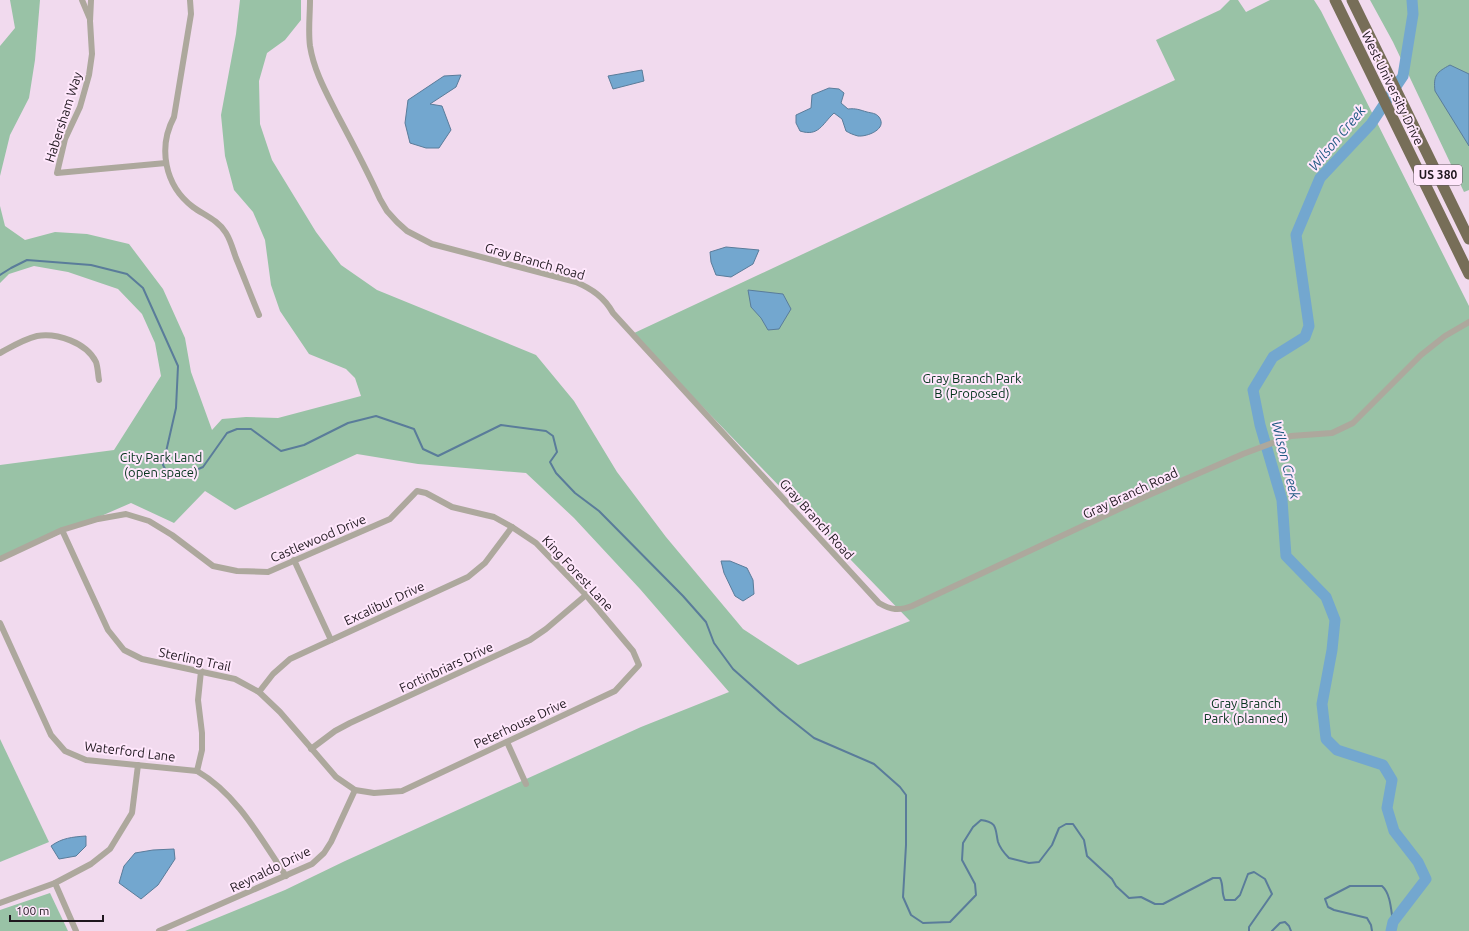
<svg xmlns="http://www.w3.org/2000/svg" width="1469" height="931" font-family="Ubuntu,sans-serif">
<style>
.green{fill:#99c2a6}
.water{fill:#73a7cf;stroke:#5a7c9a}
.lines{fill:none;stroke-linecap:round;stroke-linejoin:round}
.stream{stroke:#5a7c9a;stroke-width:2}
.river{stroke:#73a7cf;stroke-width:11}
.minor{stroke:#ada89d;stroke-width:6}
.trunk{stroke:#776e58;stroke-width:11}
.labels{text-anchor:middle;stroke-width:4;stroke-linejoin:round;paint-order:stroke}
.shield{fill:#ffe7fc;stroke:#625561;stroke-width:1}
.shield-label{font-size:12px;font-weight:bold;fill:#1f171e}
.street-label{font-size:13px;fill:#1f171e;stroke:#ffe7fc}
.park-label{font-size:13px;fill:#06351d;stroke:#ffe7fc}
.water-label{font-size:14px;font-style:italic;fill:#215b83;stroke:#ffe7fc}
</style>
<rect width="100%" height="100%" fill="#f1daee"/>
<g class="green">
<polygon points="10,0 40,0 35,60 29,98 10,135 0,176 0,46 15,28"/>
<polygon points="240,0 301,0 301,20 285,40 267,53 259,81 260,124 272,160 316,232 341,265 377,290 536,355 574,401 617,472 666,537 743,629 798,665 910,621 632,334 1175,80 1156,40 1220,10 1230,0 1238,0 1246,12 1270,0 1314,0 1321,11 1469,306 1469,931 185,931 285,890 345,861 641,727 729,692 640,589 574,518 526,473 418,464 357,454 235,510 205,491 174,523 131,503 0,560 0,465 114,450 161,376 155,343 142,314 118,289 68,272 34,266 9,274 0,283 0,206 5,226 25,240 55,232 87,234 129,244 163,289 185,338 191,372 212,430 222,419 246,417 278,418 361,396 355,378 346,369 309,354 280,311 271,285 265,240 253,212 234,190 225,156 221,115 236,34"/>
<polygon points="1370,0 1469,0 1469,190 1464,192 1393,42"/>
<polygon points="0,739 49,842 0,862"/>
<polygon points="50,893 68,931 0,931 0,910"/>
</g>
<g class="water">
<path d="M1450,65l19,9v72l-34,-55c-2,-16 2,-19 15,-26z"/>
<polygon points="642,70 644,81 613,89 608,76"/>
<polygon points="461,75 456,87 430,104 442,106 451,130 439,148 426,148 410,143 405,123 408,100 444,76"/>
<path d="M829,88l10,1 5,4 -3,10 7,6c8,-1 12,1 19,3 4,1 9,1 12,5 9,12 -12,20 -21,19 -4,-1 -9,-3 -12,-5l-4,-12 -8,-6c-12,11 -15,24 -34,18l-4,-8v-8l15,-7 1,-13z"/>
<polygon points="726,247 759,250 753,264 731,277 716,275 711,262 710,252"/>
<polygon points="748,290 783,294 791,309 779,329 768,330 761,318 751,307"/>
<polygon points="721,561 730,561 747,568 753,580 754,594 743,601 735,596 724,573"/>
<path d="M86,836v10l-10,10 -17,3 -8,-13c11,-8 21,-9 35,-10z"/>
<polygon points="174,849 175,859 158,885 141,899 119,883 124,866 135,853 153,850"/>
</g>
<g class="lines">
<g class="stream">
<path d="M0,275l11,-7 16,-8 64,5 36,9 16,14 35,78 -2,42 -13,57 5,9 8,3 11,-3 16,-7 24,-34 10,-4h14l30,22 23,-6 44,-22 28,-7 38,13 9,20 15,7 63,-31 45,6 7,5 4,16 -7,10 6,11 19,20 24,18 84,85 23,26 8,21 19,26 47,42 34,27 60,26 26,23 6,8v50l-3,52 8,18 12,8 27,-1 26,-27 -1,-11 -13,-24 1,-17 10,-16 8,-7c17,2 14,9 17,22 2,6 7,12 11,16l20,5 10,-1 13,-17 7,-17 7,-4h7l11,16 3,16 25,23 4,7 13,12 12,-1 14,7h8l50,-26h7c4,8 1,15 5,22h10l5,-5 8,-21 6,-2 11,7 7,15 -23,33v4"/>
<polyline points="1272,931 1280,923 1285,922 1289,926 1291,931"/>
<path d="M1372,931l-1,-6 -4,-7 -33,-8 -6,-3 -3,-8 25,-13h32c9,8 9,25 11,36"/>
</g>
<polyline class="river" points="1391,931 1393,922 1426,879 1418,862 1394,831 1387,808 1392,780 1383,765 1337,750 1326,739 1322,704 1332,650 1335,620 1326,597 1286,556 1282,500 1260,425 1253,390 1273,357 1305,337 1309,326 1296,235 1320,178 1371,124 1403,76 1413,14 1412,0"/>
<g class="minor">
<polyline points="82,0 90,19"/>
<polyline points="91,0 90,21 92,54 89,75 80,107 65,139 57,173 166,163"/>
<path d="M190,0l1,14 -17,103c-16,30 -10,68 19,90 11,8 25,13 33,26 5,8 7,17 10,25 8,19 15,38 23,57"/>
<path d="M310,0c0,15 -2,31 0,46 4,25 16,46 27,68 15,28 30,56 43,85l7,12 10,11 10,9 25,13 144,38c16,7 28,15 37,31l266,290c12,7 20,8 33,3l237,-111 94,-41 48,-18 41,-3 21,-10 68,-68 24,-19 24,-14"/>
<path d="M0,353c11,-6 24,-14 37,-17 20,-3 49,6 59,26 2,6 2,13 3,18"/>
<polyline points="0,559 62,530 98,519 126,514 149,521 172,535 213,566 237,571 268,572 390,519 417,491 426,493 452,507 494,517 512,527 536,543 586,595 633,651 639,665 615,691 402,791 374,793 355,790 336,777 280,712 259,692 235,679 142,659 124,650 108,630 62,530"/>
<polyline points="294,560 331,640"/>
<path d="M0,623l51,112 14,16 21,9 111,11c40,23 64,68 89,105"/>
<polyline points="259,692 273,674 290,659 468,577 485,563 512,527"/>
<polyline points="507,742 526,784"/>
<polyline points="311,749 335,731 350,723 530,640 546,629 586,595"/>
<polyline points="197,771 202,750 202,733 198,700 201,671"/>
<polyline points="55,883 76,931"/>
<polyline points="0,903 55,883 91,864 110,849 132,813 138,765"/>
<polyline points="159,931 312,864 324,853 331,842 355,790"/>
</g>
<g class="trunk">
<polyline points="1335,0 1469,274"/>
<polyline points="1352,0 1469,239"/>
</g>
</g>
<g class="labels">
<rect class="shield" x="1414" y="165" width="48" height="20" rx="3"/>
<g class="shield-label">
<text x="1438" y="179">US 380</text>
</g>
<g class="street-label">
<text transform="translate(1393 88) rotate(64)" y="5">West University Drive</text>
<text transform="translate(63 117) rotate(-72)" y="5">Habersham Way</text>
<text transform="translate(535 261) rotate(16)" y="5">Gray Branch Road</text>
<text transform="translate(1130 493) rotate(-25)" y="5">Gray Branch Road</text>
<text transform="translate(817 519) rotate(48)" y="5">Gray Branch Road</text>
<text transform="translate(318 538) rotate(-23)" y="5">Castlewood Drive</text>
<text transform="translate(578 573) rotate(47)" y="5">King Forest Lane</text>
<text transform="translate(384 603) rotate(-25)" y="5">Excalibur Drive</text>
<text transform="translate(195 659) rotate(12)" y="5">Sterling Trail</text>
<text transform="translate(446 667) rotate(-25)" y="5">Fortinbriars Drive</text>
<text transform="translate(520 723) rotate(-25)" y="5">Peterhouse Drive</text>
<text transform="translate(130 751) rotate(7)" y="5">Waterford Lane</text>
<text transform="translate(270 869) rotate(-26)" y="5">Reynaldo Drive</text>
</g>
<g class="park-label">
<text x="972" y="383">Gray Branch Park<tspan x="972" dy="15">B (Proposed)</tspan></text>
<text x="161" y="462">City Park Land<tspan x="161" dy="15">(open space)</tspan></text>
<text x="1246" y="708">Gray Branch<tspan x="1246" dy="15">Park (planned)</tspan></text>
</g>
<g class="water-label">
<text transform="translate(1337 138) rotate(-50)" y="5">Wilson Creek</text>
<text transform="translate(1286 460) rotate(76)" y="5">Wilson Creek</text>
</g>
</g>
<path d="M10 915v6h93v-6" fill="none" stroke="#1f171e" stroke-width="2"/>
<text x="16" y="915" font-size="12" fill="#1f171e" stroke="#ffe7fc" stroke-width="3" paint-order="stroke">100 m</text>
</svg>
